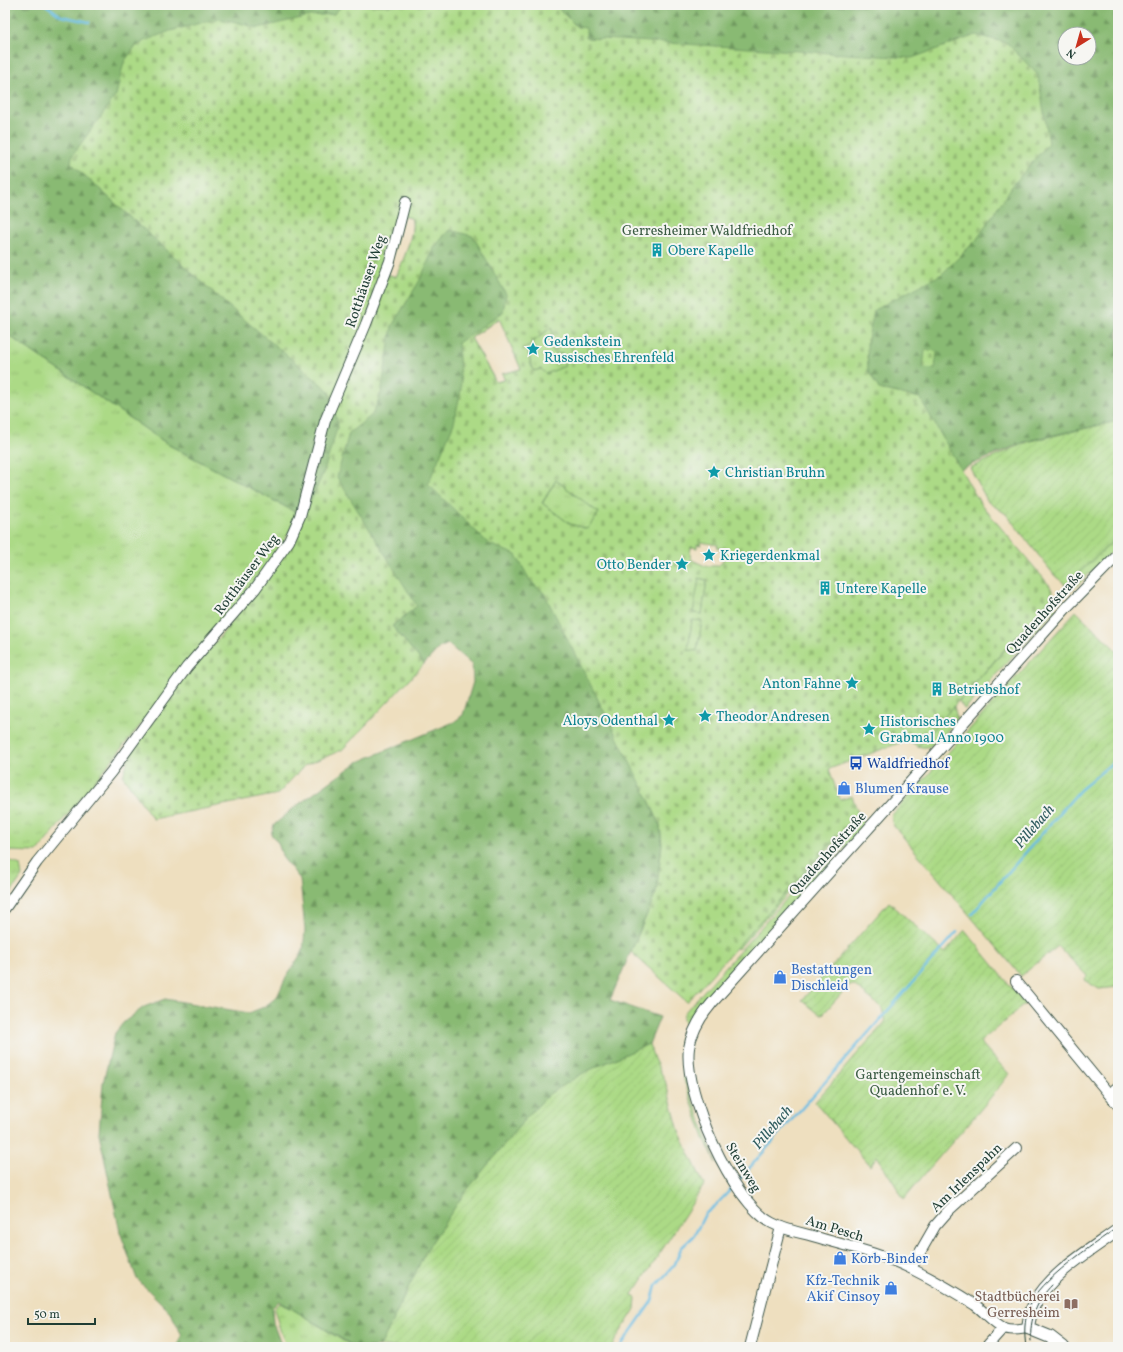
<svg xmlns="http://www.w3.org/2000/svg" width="1123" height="1352" font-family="Vollkorn,serif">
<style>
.grass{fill:url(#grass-tufts);stroke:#668c5d}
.forest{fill:url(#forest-firs);stroke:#547c54;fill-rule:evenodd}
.cemetery{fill:url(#cemetery-stones);stroke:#668c5d;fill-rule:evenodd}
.garden{fill:url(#garden-furrows);stroke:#668c5d}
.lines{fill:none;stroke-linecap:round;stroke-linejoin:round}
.stream{stroke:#68bde4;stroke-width:2.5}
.minor-casing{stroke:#3e5549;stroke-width:12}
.tertiary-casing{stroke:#3e5549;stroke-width:14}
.minor{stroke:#fff;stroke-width:10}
.tertiary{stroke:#fff;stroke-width:12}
.tram{stroke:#1f3d34;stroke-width:1}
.labels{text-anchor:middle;stroke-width:4;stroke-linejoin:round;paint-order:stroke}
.park-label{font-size:14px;fill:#3b5c44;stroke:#f6f6f2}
.culture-label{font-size:14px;fill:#0d838f;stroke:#f6f6f2;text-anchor:start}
.street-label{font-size:14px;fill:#1f3d34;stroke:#f6f6f2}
.transit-label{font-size:14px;fill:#164399;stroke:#f6f6f2;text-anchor:start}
.shop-label{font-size:14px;fill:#366cbe;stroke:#f6f6f2;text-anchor:start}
.education-label{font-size:14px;fill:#785e54;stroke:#f6f6f2;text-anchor:end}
.water-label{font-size:15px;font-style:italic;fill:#315d60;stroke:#f6f6f2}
</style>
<defs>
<pattern id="grass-tufts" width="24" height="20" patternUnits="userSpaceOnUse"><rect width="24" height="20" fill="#acda86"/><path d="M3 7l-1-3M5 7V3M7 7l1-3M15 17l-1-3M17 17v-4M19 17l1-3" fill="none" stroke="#94bc74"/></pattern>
<pattern id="forest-firs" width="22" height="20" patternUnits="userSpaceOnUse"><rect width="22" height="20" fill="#89ba73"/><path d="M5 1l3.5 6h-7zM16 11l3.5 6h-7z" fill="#6f985f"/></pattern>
<pattern id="cemetery-stones" width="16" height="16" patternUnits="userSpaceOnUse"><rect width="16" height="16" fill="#acda86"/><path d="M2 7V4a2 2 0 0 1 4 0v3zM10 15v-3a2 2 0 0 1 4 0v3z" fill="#94bc74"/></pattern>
<pattern id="garden-furrows" width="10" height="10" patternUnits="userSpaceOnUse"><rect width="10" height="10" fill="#acda86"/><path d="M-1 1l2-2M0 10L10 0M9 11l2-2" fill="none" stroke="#94bc74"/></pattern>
</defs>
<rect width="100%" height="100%" fill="#f6f6f2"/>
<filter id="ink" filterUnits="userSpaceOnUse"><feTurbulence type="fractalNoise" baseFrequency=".025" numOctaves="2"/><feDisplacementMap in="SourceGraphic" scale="8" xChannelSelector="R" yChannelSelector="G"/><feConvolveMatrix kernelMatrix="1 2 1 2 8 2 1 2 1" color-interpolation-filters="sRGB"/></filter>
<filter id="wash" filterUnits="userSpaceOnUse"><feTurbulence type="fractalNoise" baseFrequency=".012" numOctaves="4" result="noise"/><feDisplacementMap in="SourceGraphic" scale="16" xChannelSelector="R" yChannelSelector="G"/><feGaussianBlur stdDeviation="0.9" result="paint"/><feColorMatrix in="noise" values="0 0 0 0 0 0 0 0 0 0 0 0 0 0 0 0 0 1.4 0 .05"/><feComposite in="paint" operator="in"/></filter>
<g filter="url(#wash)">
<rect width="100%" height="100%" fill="#eedfbf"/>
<g class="grass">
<polygon points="551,327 565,366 546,375 535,372 531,365 527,347"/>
<polygon points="5,333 169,445 299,514 271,565 37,852 5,851"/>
<polygon points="556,480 599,513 587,529 570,524 542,503"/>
<polygon points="1114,540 1118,546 1071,591 1065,586"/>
<polygon points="698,578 707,580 702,614 693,613"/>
<polygon points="1049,601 1056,608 966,708 964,709 959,701"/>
<polygon points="692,619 702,621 697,651 688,650"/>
<path d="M954,706l3,12c-9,11 -23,35 -39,28z"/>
<polygon points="858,813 854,821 738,949 736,948"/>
<path d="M862,815l1,10 -4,7 -151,167 -10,14 -8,15c-7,-3 -9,-10 -5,-16z"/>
<polygon points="5,859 20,865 22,876 5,901"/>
<polygon points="685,1035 687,1036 685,1067 687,1083 716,1163 704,1138 684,1080 680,1039"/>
<polygon points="279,1303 291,1308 353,1347 287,1347 282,1336 274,1309"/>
</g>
<path class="forest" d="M5,5h1113v416l-91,20 -284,120 -82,-71 -105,-10 -14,24 108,298 10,23 2,19 -6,49 -46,107 50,17 -11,27 -64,28 -36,22 -23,24 -63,77 -37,56 -46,96h-25l-76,-46 -7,7 1,15 9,24h-106l6,-12 -13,-24 -32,-32 -17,-47 -21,-99 4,-50 12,-50 9,-11 20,-15 21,-8 84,14 15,-6 13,-10 9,-20 17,-26 2,-21 -5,-51 -17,-21 -5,-15 -7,-9 3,-9 21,-18 63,-45 96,-40 9,-7 10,-33 -1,-17 -24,-21 -9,4 -15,16 -32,-38 25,-20 -118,-92 -130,-69 -164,-112zM1065,34h24v24h-24zM403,216l8,2c6,11 -10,48 -15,59l-9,-3zM500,318l21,51 -19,5 3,6 -9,2 -25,-44zM551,327l2,6 -6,11 8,9 7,1 3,12 -19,8 -5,-5 -7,2 -3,-6 -4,-18z"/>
<g class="cemetery">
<path d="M343,5h212l22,22 9,1v10l326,20 64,-23 31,8 31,32 11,68 -36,42 -36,54 -35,35 -68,36 -7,34 1,26 11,19 41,9 60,105 70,83 2,5 -1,7 -133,148 -11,-6 -78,29 11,31 12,-4 6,17 -171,189 -56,-50 25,-59 3,-24 3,-25 -2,-19 -10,-23 -106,-209 -13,-11 -15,-27 -27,-11 -61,-60 26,-61 7,-34 -3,-46 45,-31 3,-18 -33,-58 -24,-6 -15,18 -14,32 -28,46 -11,68 -9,21 -23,18 -12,44 80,129 -25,20 32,38 -82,86 -37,15 -27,29 -125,25 -30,-43 7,-23 50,-70 44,-51 80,-116 20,-45 14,-46 -9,-34 -103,-87 -155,-141 1,-7 44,-61 8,-33 10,-14 10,-7 26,-10 46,-12 16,2 26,7 52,-12 24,-2zM403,216l8,2c6,11 -10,48 -15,59l-9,-3zM499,318l22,51 -19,5 3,6 -9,2 -25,-44zM551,327l2,6 -6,11 8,9 7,1 3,12 -19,8 -5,-5 -7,2 -3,-6 -4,-18zM556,480l43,33 -12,16 -17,-5 -28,-21zM701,542l17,3 -1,3h4l-1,3 5,1 -2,9 -5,5h-13l-13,-6 -2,-5 1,-8 6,1v-4l4,1zM699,578l8,2 -5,34 -9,-1zM692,620l10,1 -5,30 -9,-1z"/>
<polygon points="925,350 937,351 935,369 923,368"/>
</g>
<g class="garden">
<polygon points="1118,421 1118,536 1065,586 1064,583 1055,576 1006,514 988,502 970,468 1027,442"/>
<polygon points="1076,611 1118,652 1118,987 1099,989 1084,980 1087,976 1058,946 1021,976 893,825 891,816"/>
<path d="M889,902l56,51 20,-23 60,74 -45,38 29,32c-32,43 -71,82 -105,125l-27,-43 -7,10 -55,-64 70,-80 -3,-14 -28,-23h-5l-26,29h-4l-17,-14z"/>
<polygon points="649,1044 654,1059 665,1080 679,1131 704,1185 638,1287 631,1295 636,1298 635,1309 611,1347 380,1347 426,1251 463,1195 526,1118 549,1094 585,1072"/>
</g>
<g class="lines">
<g class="stream">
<polyline points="46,5 61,16 89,22"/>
<polyline points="972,914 1080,790 1118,758"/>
<polyline points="737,1182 957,932"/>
<polyline points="620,1347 652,1301 656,1286 675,1264 681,1248 694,1236 705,1214 715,1206 734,1186"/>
</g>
</g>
</g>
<g filter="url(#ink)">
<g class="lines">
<g class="minor-casing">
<g id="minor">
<polyline points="5,908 37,862 111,772 187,667 255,589 289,541 300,516 325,421 366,324 390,261 405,202"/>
<polyline points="1016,981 1118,1105"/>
<polyline points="1109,1094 1118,1087"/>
<polyline points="911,1268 935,1226 949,1210 1017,1148"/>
<path d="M1028,1328c-8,1 -17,3 -24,0 -11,-5 -19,-16 -29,-23 -20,-13 -41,-25 -63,-36 -32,-16 -69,-24 -103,-34 -13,-3 -26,-6 -37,-12 -40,-21 -89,-131 -83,-175 3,-18 12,-32 23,-45l357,-398 49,-50"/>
<polyline points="750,1347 781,1227"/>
<polyline points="986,1347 1003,1328"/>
</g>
</g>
<g class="tertiary-casing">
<path id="tertiary" d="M1063,1347l-13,-10 -22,-9c1,-8 2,-16 6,-23 14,-30 57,-55 84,-75"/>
</g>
<use href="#minor" class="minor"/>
<use href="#tertiary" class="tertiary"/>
<g class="tram">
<path d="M1031,1341c-2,-21 6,-41 21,-56"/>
<path d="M1026,1347c-2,-14 -2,-26 3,-40 10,-27 64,-62 89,-80"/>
</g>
</g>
</g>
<defs>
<g id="building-bare" transform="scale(1.08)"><path d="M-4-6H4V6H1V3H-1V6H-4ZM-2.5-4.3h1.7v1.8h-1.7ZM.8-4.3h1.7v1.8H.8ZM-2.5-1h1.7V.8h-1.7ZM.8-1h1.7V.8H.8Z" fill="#0f9aa8" stroke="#f6f6f2" stroke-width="2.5" paint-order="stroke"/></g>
<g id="sight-bare" transform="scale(1.08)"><path d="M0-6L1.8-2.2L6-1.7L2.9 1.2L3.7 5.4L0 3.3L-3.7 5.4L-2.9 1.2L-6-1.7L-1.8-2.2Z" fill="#0f9aa8" stroke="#f6f6f2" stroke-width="2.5" paint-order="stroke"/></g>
<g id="bus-bare" transform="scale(1.08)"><path d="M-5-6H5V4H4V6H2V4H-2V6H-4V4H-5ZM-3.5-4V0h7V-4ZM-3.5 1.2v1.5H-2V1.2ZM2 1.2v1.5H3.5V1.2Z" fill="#1a4fb4" stroke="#f6f6f2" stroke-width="2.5" paint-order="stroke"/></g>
<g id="shop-bare" transform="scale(1.08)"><path d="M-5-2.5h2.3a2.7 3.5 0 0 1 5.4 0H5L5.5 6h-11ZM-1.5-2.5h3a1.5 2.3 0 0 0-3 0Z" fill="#3f7fe0" stroke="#f6f6f2" stroke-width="2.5" paint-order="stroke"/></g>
<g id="library-bare" transform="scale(1.08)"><path d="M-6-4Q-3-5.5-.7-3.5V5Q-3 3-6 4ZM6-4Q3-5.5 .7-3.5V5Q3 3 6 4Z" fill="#8d6e63" stroke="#f6f6f2" stroke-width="2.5" paint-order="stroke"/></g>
</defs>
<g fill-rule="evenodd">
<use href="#building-bare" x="657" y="250"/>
<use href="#sight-bare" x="533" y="349"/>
<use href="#sight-bare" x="714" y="472"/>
<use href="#sight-bare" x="709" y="555"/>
<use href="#sight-bare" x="682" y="564"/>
<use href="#building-bare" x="825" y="588"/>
<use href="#sight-bare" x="852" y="683"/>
<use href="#building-bare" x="937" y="689"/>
<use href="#sight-bare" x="705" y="716"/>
<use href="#sight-bare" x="669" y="720"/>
<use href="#sight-bare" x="869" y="729"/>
<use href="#bus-bare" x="856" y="763"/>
<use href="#shop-bare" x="844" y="788"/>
<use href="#shop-bare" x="780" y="977"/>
<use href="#shop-bare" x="840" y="1258"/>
<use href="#shop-bare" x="891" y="1288"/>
<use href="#library-bare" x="1071" y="1304"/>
</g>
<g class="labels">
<g class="park-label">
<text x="707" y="235">Gerresheimer Waldfriedhof</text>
<text x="918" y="1079">Gartengemeinschaft<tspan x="918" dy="16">Quadenhof e. V.</tspan></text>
</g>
<g class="culture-label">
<text x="668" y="255">Obere Kapelle</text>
<text x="544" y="346">Gedenkstein<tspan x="544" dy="16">Russisches Ehrenfeld</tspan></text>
<text x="725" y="477">Christian Bruhn</text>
<text x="720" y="560">Kriegerdenkmal</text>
<text x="671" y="569" text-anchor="end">Otto Bender</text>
<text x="836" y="593">Untere Kapelle</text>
<text x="841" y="688" text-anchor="end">Anton Fahne</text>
<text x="948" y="694">Betriebshof</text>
<text x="716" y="721">Theodor Andresen</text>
<text x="658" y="725" text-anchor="end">Aloys Odenthal</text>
<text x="880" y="726">Historisches<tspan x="880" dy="16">Grabmal Anno 1900</tspan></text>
</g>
<g class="street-label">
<text transform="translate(365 281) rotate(-71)" y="5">Rotthäuser Weg</text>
<text transform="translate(246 574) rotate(-53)" y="5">Rotthäuser Weg</text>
<text transform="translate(1044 612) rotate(-48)" y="5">Quadenhofstraße</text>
<text transform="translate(827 853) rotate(-48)" y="5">Quadenhofstraße</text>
<text transform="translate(744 1167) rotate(59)" y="5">Steinweg</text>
<text transform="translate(966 1177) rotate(-44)" y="5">Am Irlenspahn</text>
<text transform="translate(835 1228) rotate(17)" y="5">Am Pesch</text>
</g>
<g class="transit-label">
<text x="867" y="768">Waldfriedhof</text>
</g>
<g class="shop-label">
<text x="855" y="793">Blumen Krause</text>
<text x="791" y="974">Bestattungen<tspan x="791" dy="16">Dischleid</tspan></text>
<text x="851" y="1263">Korb-Binder</text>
<text x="880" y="1285" text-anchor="end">Kfz-Technik<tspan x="880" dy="16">Akif Cinsoy</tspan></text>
</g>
<g class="education-label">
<text x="1060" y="1301">Stadtbücherei<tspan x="1060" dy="16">Gerresheim</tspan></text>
</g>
<g class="water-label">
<text transform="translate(1034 826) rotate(-49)" y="5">Pillebach</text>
<text transform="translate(772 1127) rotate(-49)" y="5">Pillebach</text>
</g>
</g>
<rect width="1123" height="1352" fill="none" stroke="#f6f6f2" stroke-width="20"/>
<g transform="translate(1077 46) rotate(217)"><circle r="19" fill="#f6f6f2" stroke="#a0aca6"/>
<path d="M0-3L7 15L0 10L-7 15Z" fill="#c8321e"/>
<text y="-6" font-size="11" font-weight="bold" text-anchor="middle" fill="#1f3d34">N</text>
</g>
<path d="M28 1318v6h67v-6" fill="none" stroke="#1f3d34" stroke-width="2"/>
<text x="34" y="1318" font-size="12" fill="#1f3d34" stroke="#f6f6f2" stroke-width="3" paint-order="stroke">50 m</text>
</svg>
